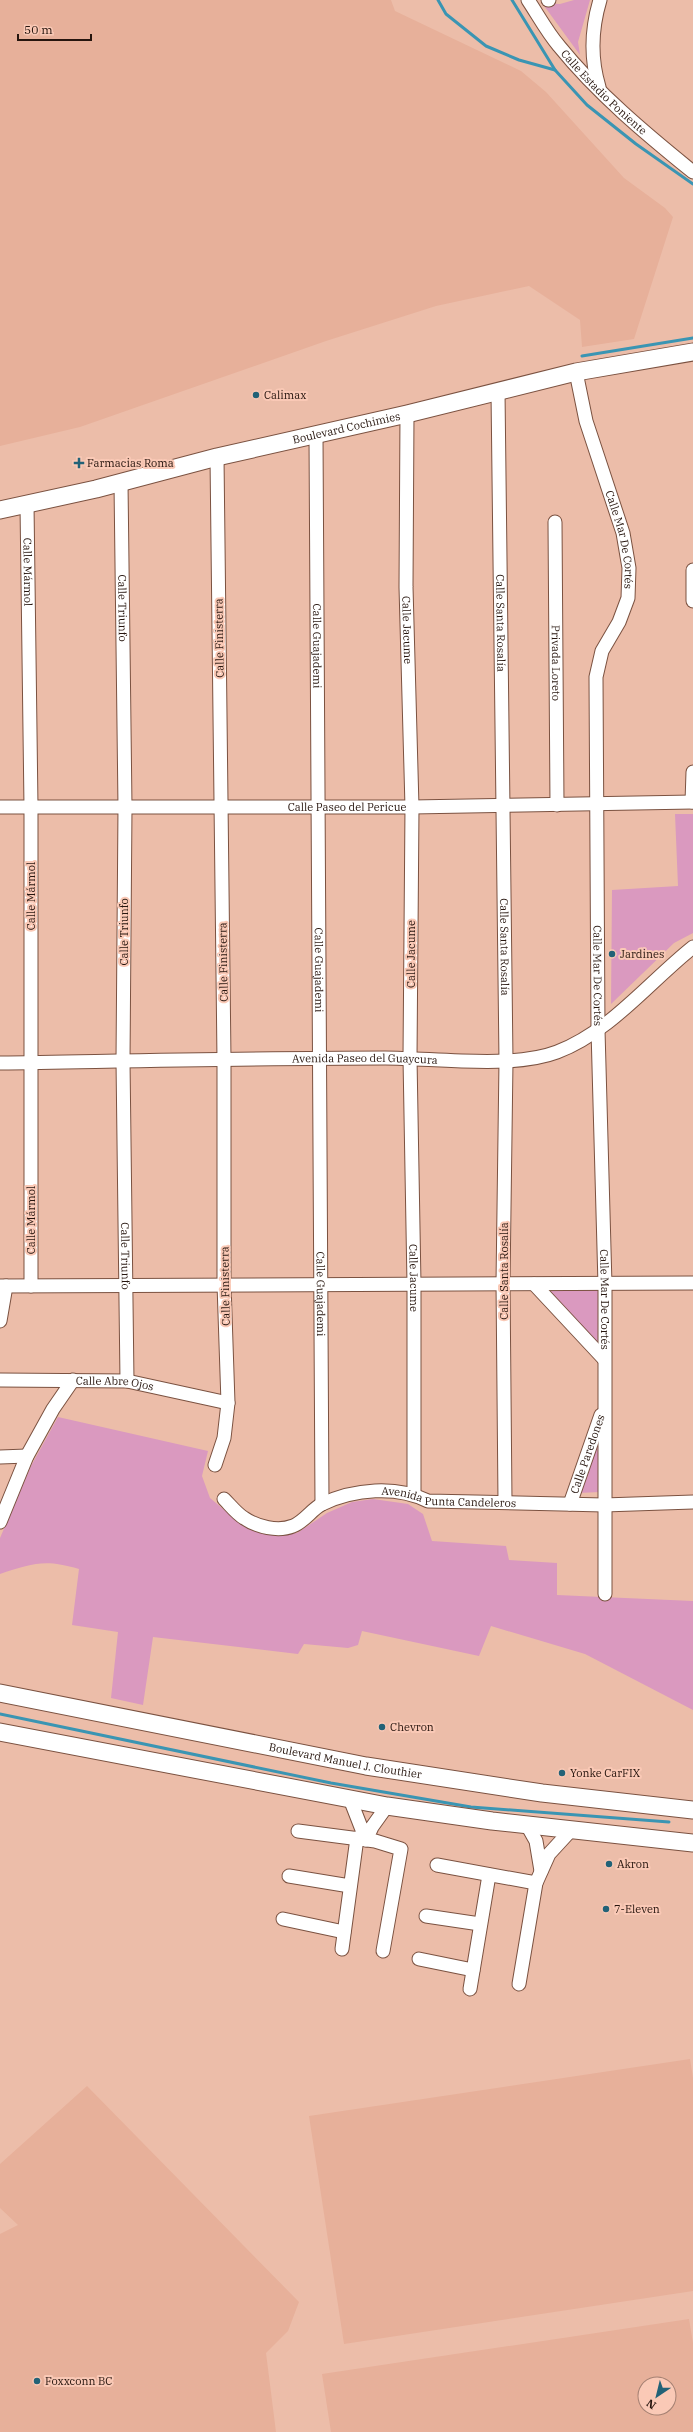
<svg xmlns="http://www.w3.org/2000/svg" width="693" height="2432" font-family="'IBM Plex Serif',serif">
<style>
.built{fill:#e7b09a;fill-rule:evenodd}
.green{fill:#da99bf}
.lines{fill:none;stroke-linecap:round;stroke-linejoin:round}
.stream{stroke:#3a95b3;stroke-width:3}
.minor-casing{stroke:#7b5241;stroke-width:15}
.major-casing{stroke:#7b5241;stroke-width:19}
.minor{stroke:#fff;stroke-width:13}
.major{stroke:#fff;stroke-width:17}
.poi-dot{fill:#226277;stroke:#fac9b6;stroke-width:1.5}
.labels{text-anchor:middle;stroke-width:4;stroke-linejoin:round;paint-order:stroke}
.street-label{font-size:11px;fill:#26150e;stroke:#fac9b6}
.poi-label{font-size:11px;fill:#26150e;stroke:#fac9b6;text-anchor:start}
</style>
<rect width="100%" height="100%" fill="#ecbda9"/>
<g class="built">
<polygon points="0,0 391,0 395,11 521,71 546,92 624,178 665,208 673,217 634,339 582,347 580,320 529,286 436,306 326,341 80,427 0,446"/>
<polygon points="690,2059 693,2078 693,2291 344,2344 309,2116"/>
<polygon points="87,2086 299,2302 288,2331 266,2353 276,2432 0,2432 0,2234 18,2225 0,2208 0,2164"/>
<path d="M689,2319l4,24v89h-362l-9,-58zM645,2384h24v24h-24z"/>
</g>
<g class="green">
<polygon points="574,0 590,0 578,42 580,55 542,3 560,4"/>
<polygon points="675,814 693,814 693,933 674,943 611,1004 612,890 678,886"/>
<polygon points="547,1290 599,1290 600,1346"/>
<path d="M58,1417l150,34 -6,25 8,22 31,26 30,11 26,-2 30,-20 25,-11 21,-3 35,5 15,10 9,27 74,5 3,14 48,3v32l136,6v109l-108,-56 -94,-28 -12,30 -117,-25 -4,14 -10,3 -44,-4 -6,10 -145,-17 -10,68 -32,-7 7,-66 -46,-7 7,-56c-34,-10 -46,-6 -79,5v-36l31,-72z"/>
<polygon points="599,1427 600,1492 578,1493"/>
</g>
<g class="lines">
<g class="stream">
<polyline points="438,0 446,14 486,46 519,60 555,70 587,105 636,144 693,184"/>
<polyline points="512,0 555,70"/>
<polyline points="582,356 693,338"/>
<polyline points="0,1714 331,1783 471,1807 669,1822"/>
</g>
<g class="minor-casing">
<g id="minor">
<path id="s1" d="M528,0c10,15 19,32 31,46 38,47 87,88 134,126"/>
<polyline points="548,0 549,0"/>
<path d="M599,87c-9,-30 -8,-57 1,-87"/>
<path id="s2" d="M576,372l10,49 37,112 6,35 -1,30 -9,24 -17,29 -6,26 2,353 7,255v309"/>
<path id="s3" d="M498,392l8,669 -3,222 2,219"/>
<path id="s4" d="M407,414l-1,173 6,220 -2,251 4,226v210"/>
<path id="s5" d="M316,436l6,1068"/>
<path id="s6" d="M121,483l4,324 -2,254 4,320"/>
<path id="s7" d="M27,505l4,302v479"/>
<path id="s8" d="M555,522l2,283"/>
<polyline points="693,570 693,601"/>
<polyline points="692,802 693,772"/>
<path id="s9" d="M0,807h412l281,-5"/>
<path id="s10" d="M0,1063c128,-2 257,-5 385,-5 49,0 128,11 172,-6 53,-20 92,-70 136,-105"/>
<polyline points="534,1284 604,1359"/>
<polyline points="0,1286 693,1283"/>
<polyline points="0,1321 6,1286"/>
<path id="s11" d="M0,1380l127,1 101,22"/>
<polyline points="0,1457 27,1456"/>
<polyline points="215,1465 224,1438 228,1403 224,1284 224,1060 217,457"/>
<path id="s12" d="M224,1499c6,6 13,15 20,19 13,9 34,14 49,8 11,-4 19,-17 29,-22 32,-15 74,-19 106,-3l176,4 89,-3"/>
<path id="s13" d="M570,1504l31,-89"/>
<polyline points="0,1522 27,1456 53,1409 73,1380"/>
<polyline points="350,1799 366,1840 372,1827 387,1806"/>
<polyline points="527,1825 536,1841 541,1871"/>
<polyline points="298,1831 375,1841 401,1849 383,1951"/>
<polyline points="437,1865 536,1883"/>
<polyline points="289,1876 350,1886"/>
<polyline points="426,1916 480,1924"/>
<polyline points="283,1919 344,1932"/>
<polyline points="342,1949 357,1838"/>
<polyline points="419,1959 473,1970"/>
<polyline points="519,1984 536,1883 549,1854 572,1829"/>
<polyline points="470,1989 489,1875"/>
</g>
</g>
<g class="major-casing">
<g id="major">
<path id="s14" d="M0,510l96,-21 121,-32 190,-43 169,-42 117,-20"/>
<path id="s15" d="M0,1693l366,73 176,27 151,17"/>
<polyline points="0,1732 387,1806 492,1821 693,1843"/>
</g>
</g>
<use href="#minor" class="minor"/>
<use href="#major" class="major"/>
</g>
<g class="poi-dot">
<circle cx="256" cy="395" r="4"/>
<path d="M77 457h4v4h4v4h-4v4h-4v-4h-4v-4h4z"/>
<circle cx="612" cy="954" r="4"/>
<circle cx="382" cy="1727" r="4"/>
<circle cx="562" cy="1773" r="4"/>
<circle cx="609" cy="1864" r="4"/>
<circle cx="606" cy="1909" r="4"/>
<circle cx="37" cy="2381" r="4"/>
</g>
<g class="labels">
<g class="street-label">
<text dy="4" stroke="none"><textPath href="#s1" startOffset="120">Calle Estadio Poniente</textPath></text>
<text dy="4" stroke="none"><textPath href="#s14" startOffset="356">Boulevard Cochimies</textPath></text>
<text dy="4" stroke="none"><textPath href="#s2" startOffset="174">Calle Mar De Cortés</textPath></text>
<text dy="4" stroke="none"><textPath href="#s7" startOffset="67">Calle Mármol</textPath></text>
<text dy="4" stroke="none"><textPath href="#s6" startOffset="125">Calle Triunfo</textPath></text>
<text dy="4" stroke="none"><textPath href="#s3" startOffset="231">Calle Santa Rosalía</textPath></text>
<text dy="4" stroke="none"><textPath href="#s4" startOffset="216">Calle Jacume</textPath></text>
<text transform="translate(219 638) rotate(-91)" y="4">Calle Finisterra</text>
<text dy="4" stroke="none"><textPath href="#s5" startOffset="210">Calle Guajademi</textPath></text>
<text dy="4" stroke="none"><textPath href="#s8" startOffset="141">Privada Loreto</textPath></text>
<text dy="4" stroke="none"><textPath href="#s9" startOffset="347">Calle Paseo del Pericue</textPath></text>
<text transform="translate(31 896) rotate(-90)" y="4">Calle Mármol</text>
<text transform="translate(124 932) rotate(-90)" y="4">Calle Triunfo</text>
<text dy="4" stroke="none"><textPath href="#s3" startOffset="555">Calle Santa Rosalía</textPath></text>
<text transform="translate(411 954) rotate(-90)" y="4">Calle Jacume</text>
<text transform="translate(223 962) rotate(-91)" y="4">Calle Finisterra</text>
<text dy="4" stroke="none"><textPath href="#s5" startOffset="534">Calle Guajademi</textPath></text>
<text dy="4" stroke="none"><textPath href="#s2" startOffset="618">Calle Mar De Cortés</textPath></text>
<text dy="4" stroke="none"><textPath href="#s10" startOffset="365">Avenida Paseo del Guaycura</textPath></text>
<text transform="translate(31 1220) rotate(-90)" y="4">Calle Mármol</text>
<text dy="4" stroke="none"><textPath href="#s6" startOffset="773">Calle Triunfo</textPath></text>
<text transform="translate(504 1271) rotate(-90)" y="4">Calle Santa Rosalía</text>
<text dy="4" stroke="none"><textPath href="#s4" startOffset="864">Calle Jacume</textPath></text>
<text transform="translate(225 1286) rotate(-91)" y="4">Calle Finisterra</text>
<text dy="4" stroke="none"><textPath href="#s5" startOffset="858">Calle Guajademi</textPath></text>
<text dy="4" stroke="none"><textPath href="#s2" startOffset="942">Calle Mar De Cortés</textPath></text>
<text dy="4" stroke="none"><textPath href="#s11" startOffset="115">Calle Abre Ojos</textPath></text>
<text dy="4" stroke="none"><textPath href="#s13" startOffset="53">Calle Paredones</textPath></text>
<text dy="4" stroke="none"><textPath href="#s12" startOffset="245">Avenida Punta Candeleros</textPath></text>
<text dy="4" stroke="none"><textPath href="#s15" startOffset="352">Boulevard Manuel J. Clouthier</textPath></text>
</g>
<g class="poi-label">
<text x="264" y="399">Calimax</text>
<text x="87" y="467">Farmacias Roma</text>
<text x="620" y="958">Jardines</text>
<text x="390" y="1731">Chevron</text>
<text x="570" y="1777">Yonke CarFIX</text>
<text x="617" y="1868">Akron</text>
<text x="614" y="1913">7-Eleven</text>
<text x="45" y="2385">Foxxconn BC</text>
</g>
</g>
<g transform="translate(657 2396) rotate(215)"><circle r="19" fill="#fac9b6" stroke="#a58173"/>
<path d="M0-3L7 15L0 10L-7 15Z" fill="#226277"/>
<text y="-6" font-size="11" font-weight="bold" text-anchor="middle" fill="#26150e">N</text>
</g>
<path d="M18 34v6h73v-6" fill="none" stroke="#26150e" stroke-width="2"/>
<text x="24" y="34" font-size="12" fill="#26150e" stroke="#fac9b6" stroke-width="3" paint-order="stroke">50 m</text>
</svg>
